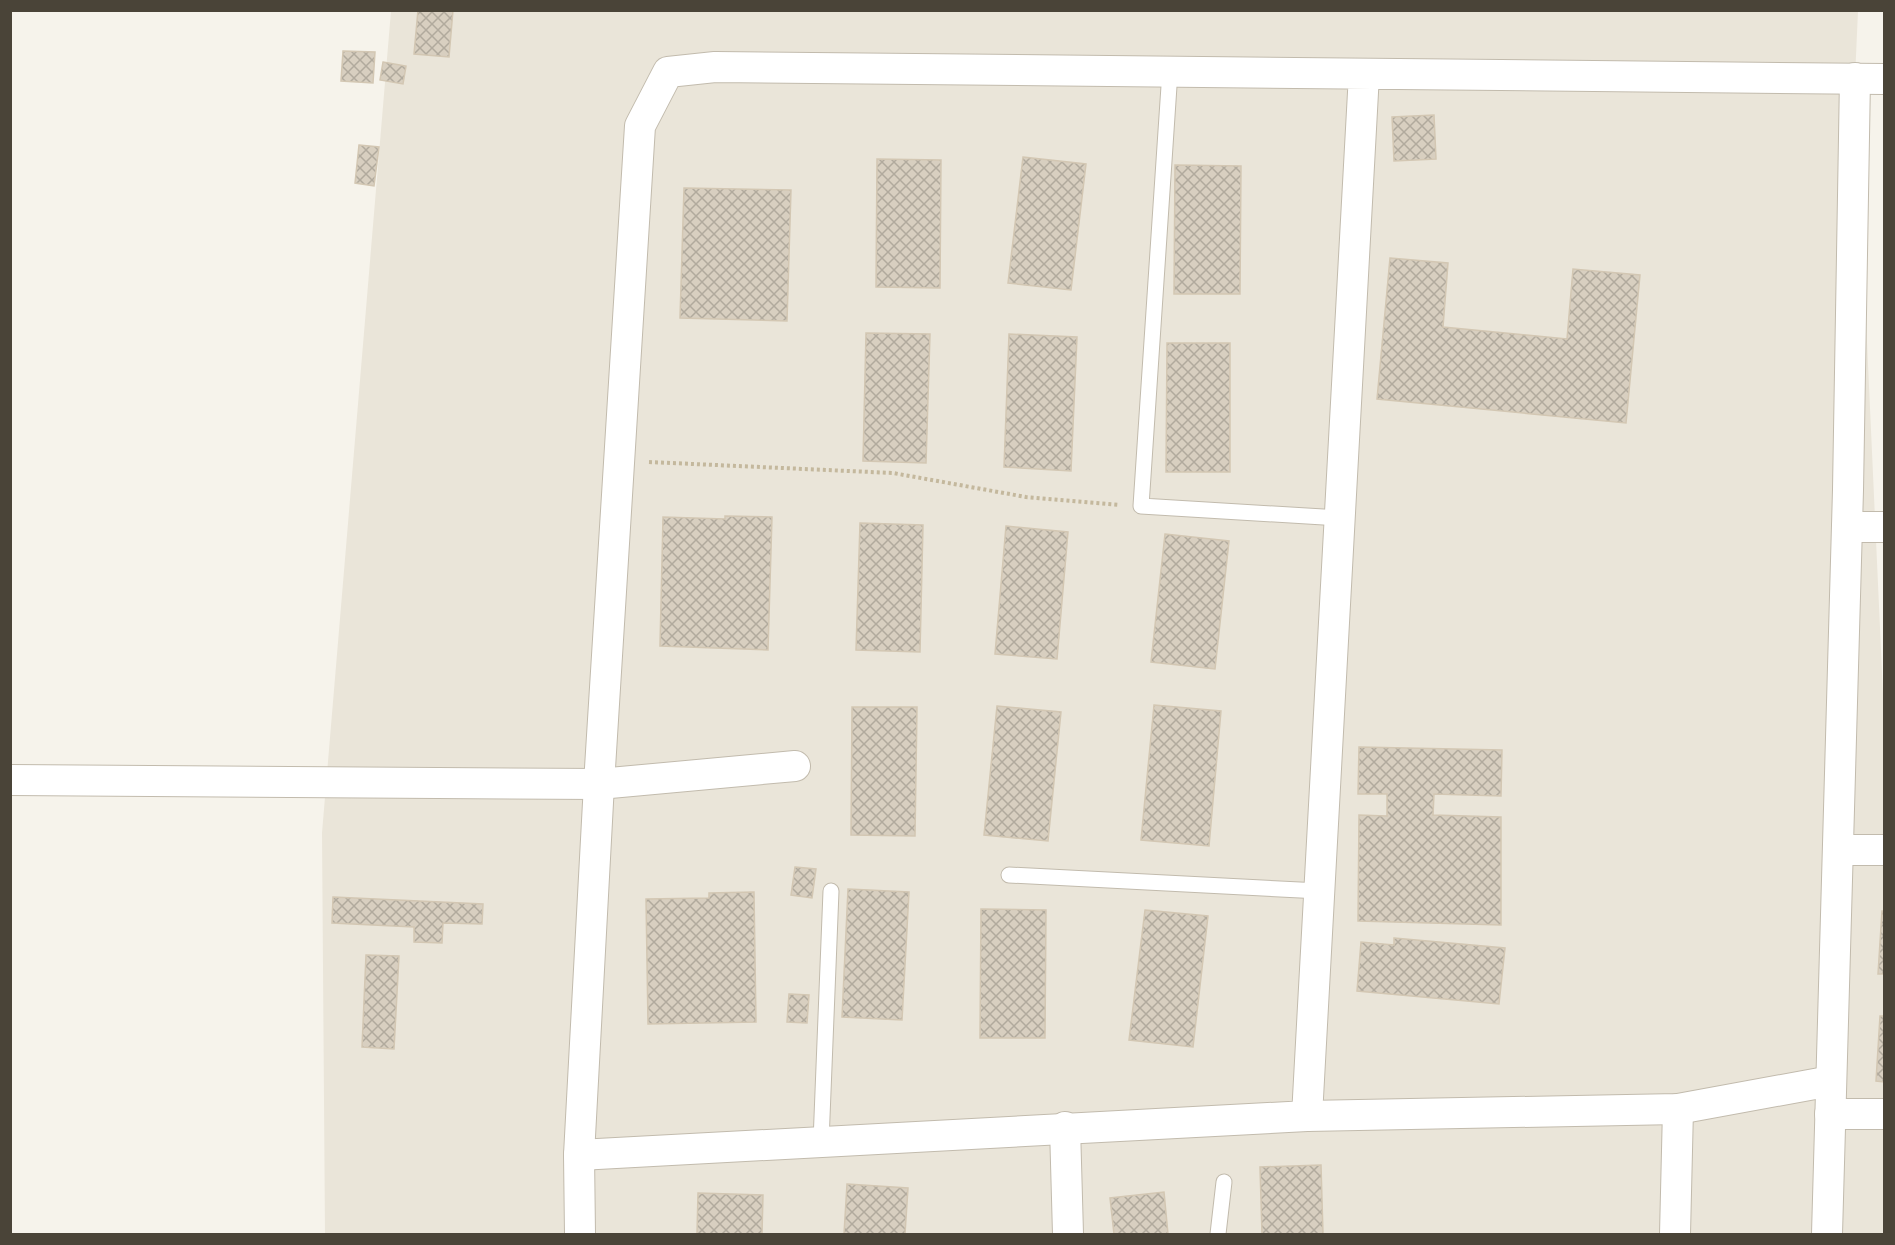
<svg xmlns="http://www.w3.org/2000/svg" width="1895" height="1245" font-family="'Asap Condensed',sans-serif">
<style>
.residential{fill:#eae5d9}
.building{fill:url(#building-cross-hatch);stroke:#d3c7b3;stroke-width:1.5}
.lines{fill:none;stroke-linecap:round;stroke-linejoin:round}
.lane-casing{stroke:#c2bbad;stroke-width:17}
.street-casing{stroke:#c2bbad;stroke-width:32}
.path{stroke:#c4b89d;stroke-width:4;stroke-dasharray:3 3;stroke-linecap:butt}
.lane{stroke:#fff;stroke-width:15}
.street{stroke:#fff;stroke-width:30}
</style>
<defs>
<pattern id="building-cross-hatch" width="8" height="8" patternUnits="userSpaceOnUse" patternTransform="scale(1.5)"><rect width="8" height="8" fill="#d8cfc0"/><path d="M0 0l8 8M0 8l8-8" fill="none" stroke="#b1aa9d"/></pattern>
</defs>
<rect width="100%" height="100%" fill="#f6f3eb"/>
<polygon class="residential" points="391,11 1858,11 1855,78 1884,716 1884,1234 325,1234 322,833"/>
<g class="building">
<polygon points="418,10 453,10 449,57 414,54"/>
<polygon points="343,51 375,52 373,83 341,81"/>
<polygon points="383,62 406,66 403,84 380,80"/>
<polygon points="1434,115 1436,159 1394,161 1392,117"/>
<polygon points="359,145 379,147 374,186 355,183"/>
<polygon points="1023,157 1086,164 1071,290 1008,283"/>
<polygon points="877,159 941,160 940,288 876,287"/>
<polygon points="1175,165 1241,166 1240,294 1174,294"/>
<polygon points="684,188 791,190 787,321 680,318"/>
<polygon points="1390,258 1448,263 1443,327 1567,339 1573,269 1640,275 1626,423 1377,399"/>
<polygon points="866,333 930,334 926,463 863,461"/>
<polygon points="1009,334 1077,337 1071,471 1004,467"/>
<polygon points="1167,343 1230,343 1230,472 1166,472"/>
<polygon points="725,516 772,517 768,650 660,646 663,517 725,519"/>
<polygon points="860,523 923,525 920,652 856,650"/>
<polygon points="1006,526 1068,532 1057,659 995,654"/>
<polygon points="1165,534 1229,541 1215,669 1151,662"/>
<polygon points="1154,705 1221,711 1209,846 1141,840"/>
<polygon points="997,706 1061,712 1048,841 984,835"/>
<polygon points="852,707 917,707 915,836 851,835"/>
<polygon points="1359,747 1502,750 1501,796 1434,794 1433,815 1501,817 1501,925 1358,921 1359,815 1387,816 1387,794 1358,794"/>
<polygon points="795,867 816,869 812,898 791,895"/>
<polygon points="848,889 909,892 902,1020 842,1017"/>
<polygon points="754,892 756,1022 648,1024 646,899 709,898 709,893"/>
<polygon points="333,897 483,904 482,924 443,923 442,943 414,942 414,927 332,923"/>
<polygon points="981,909 1046,910 1045,1038 980,1038"/>
<polygon points="1145,910 1208,916 1193,1047 1129,1040"/>
<polygon points="1882,911 1884,911 1884,974 1878,974"/>
<polygon points="1394,938 1505,948 1499,1004 1357,991 1361,942 1394,945"/>
<polygon points="366,955 399,956 394,1049 362,1047"/>
<polygon points="789,994 809,995 807,1023 787,1022"/>
<polygon points="1880,1016 1884,1016 1884,1082 1876,1081"/>
<polygon points="1321,1165 1323,1234 1262,1234 1260,1167"/>
<polygon points="847,1184 908,1188 905,1234 844,1234"/>
<polygon points="1164,1192 1168,1234 1114,1234 1110,1198"/>
<polygon points="698,1193 763,1195 762,1234 697,1234"/>
</g>
<g class="lines">
<g class="lane-casing">
<g id="lane">
<polyline points="1170,71 1141,506 1340,518"/>
<polyline points="1009,875 1320,891"/>
<polyline points="821,1142 831,891"/>
<polyline points="1218,1234 1224,1182"/>
</g>
</g>
<g class="street-casing">
<g id="street">
<polyline points="1364,74 1307,1116 579,1155 599,784 640,126 668,72 715,67 1884,79"/>
<polyline points="1847,527 1884,527"/>
<polyline points="10,780 599,784 795,766"/>
<polyline points="1838,850 1884,850"/>
<polyline points="1830,1114 1884,1114"/>
<polyline points="1307,1116 1678,1109 1831,1081"/>
<polyline points="1065,1127 1068,1234"/>
<polyline points="579,1155 580,1234"/>
<polyline points="1675,1234 1678,1109"/>
<polyline points="1827,1234 1848,490 1855,78"/>
</g>
</g>
<polyline class="path" points="649,462 893,473 1026,497 1119,505"/>
<use href="#lane" class="lane"/>
<use href="#street" class="street"/>
</g>
<rect width="1895" height="1245" fill="none" stroke="#4a4438" stroke-width="24"/>
</svg>
